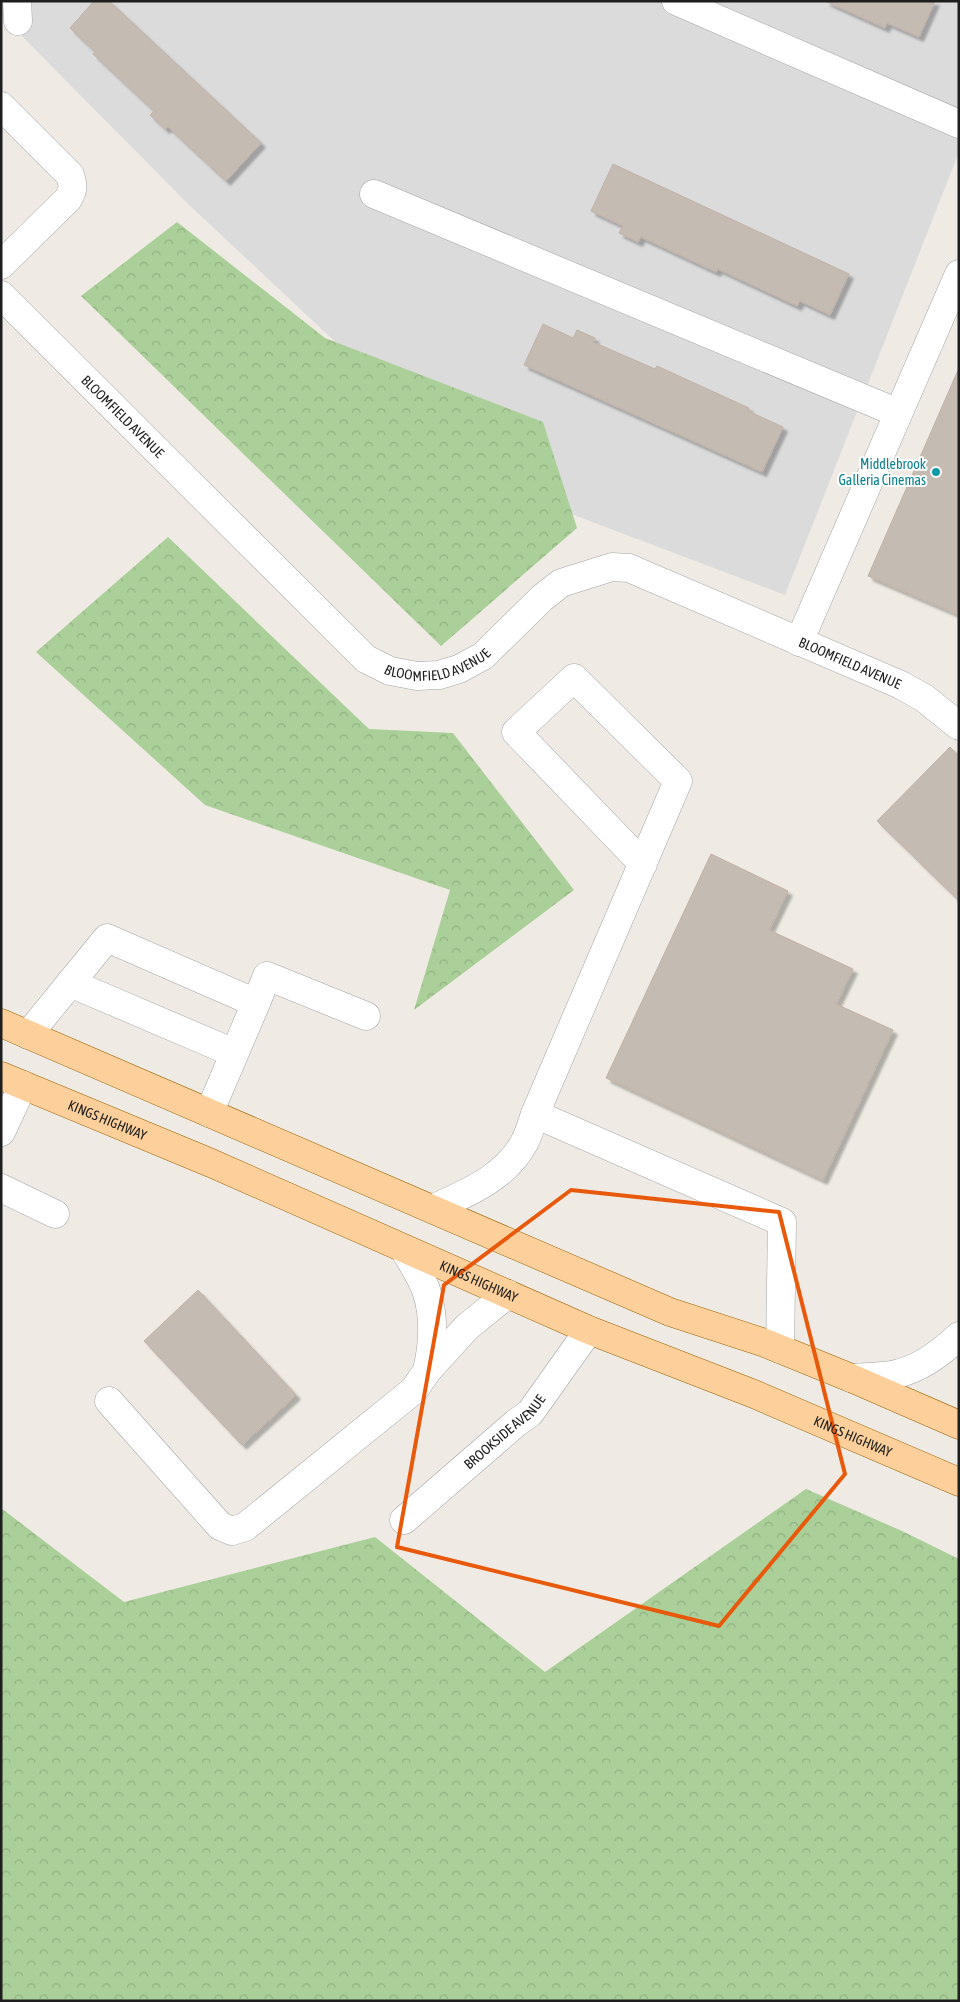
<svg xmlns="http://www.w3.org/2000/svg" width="960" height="2002" font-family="'Asap Condensed',sans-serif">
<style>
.residential{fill:#dcdbdb}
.forest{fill:url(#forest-crowns)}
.building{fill:#c4bbb3;stroke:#c1b1a6;filter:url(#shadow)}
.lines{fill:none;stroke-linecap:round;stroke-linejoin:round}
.minor-casing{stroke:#a5a5a5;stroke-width:29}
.major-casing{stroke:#996200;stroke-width:29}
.minor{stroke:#fff;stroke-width:28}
.major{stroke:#fdd09b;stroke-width:28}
.marked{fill:none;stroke:#e8590c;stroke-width:4;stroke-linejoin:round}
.culture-dot{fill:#0f9aa8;stroke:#fff;stroke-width:2}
.labels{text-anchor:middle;stroke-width:4;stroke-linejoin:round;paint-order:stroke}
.street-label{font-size:14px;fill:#1e1e1e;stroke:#fff}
.culture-label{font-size:14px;fill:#0d838f;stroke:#fff;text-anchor:end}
</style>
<defs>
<pattern id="forest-crowns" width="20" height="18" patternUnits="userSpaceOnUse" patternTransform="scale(1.25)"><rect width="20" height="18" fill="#aacf98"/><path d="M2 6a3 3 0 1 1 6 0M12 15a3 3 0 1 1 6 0" fill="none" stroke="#92b183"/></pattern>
<filter id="shadow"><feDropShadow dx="4.5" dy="4.5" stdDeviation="1" flood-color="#0004"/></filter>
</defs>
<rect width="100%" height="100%" fill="#efebe4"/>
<polygon class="residential" points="1,1 959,1 959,152 785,595 484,481 187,203 1,15"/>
<g class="forest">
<polygon points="177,222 325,338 543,422 577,528 441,646 81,296"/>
<polygon points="168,537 369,729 453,733 574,890 414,1010 450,890 205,805 36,652"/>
<polygon points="806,1489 902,1531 959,1559 959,2001 1,2001 1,1508 124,1602 375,1537 545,1672"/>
</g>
<g class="building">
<polygon points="94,1 109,1 261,143 226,181 168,127 165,129 150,115 154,111 93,54 95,52 70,28"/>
<polygon points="825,1 935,1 919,37 887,23 885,28"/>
<polygon points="613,164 849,274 830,315 800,301 797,306 718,269 716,272 641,237 638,242 619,233 623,226 591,211"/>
<polygon points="543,324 573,338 577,330 595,338 593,342 655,369 657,366 749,408 748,411 783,427 762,472 524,365"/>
<polygon points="959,368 959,615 868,576"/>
<polygon points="950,747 959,756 959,901 877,821"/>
<polygon points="711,854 788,891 769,930 853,969 836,1004 893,1030 823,1180 606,1078"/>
<polygon points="198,1290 296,1395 242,1445 144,1341"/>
</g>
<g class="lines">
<g class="minor-casing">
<g id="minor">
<polyline points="17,1 18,21"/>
<polyline points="676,1 959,124"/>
<path d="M1,106l69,69c3,10 4,15 -2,24l-67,66"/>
<polyline points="374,194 898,413"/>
<path id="s1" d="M1,295l365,364 24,12 27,5 22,-1 20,-6 24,-13 59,-58 19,-15 51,-16 17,1 272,117 23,13 35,28"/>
<polyline points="799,642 959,274"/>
<polyline points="643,864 516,732 574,678 678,781 535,1114 782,1222 780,1349"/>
<polyline points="70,983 234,1053"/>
<polyline points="256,1003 267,976 366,1016"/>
<polyline points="28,1035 107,938 256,1003 209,1113"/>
<polyline points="1,1132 23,1085"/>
<polyline points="1,1188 55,1214"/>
<path d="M432,1209c35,-16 73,-31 92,-66 5,-9 8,-20 11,-29"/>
<path d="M404,1249c7,13 17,27 22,41 9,26 7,55 1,81"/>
<path d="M851,1378c13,-1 27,-1 40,-3 26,-4 49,-21 68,-39"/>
<polyline points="109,1401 220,1526 232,1531 245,1527 414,1390 427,1371 467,1327 508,1294"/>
<path id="s2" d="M404,1520l112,-97 14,-10 59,-83"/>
</g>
</g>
<g class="major-casing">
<g id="major">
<polyline points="1,1023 670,1312 765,1343 851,1378 959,1425"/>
<path id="s3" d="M1,1076l210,87 378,167 165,64 205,88"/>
</g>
</g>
<use href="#minor" class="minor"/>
<use href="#major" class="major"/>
</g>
<path class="marked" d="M571,1190l208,22 66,262 -126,152 -322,-79 47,-262z"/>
<circle class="culture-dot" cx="936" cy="472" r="5"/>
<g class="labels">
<g class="street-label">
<text dy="5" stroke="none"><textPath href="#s1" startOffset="172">BLOOMFIELD AVENUE</textPath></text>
<text dy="5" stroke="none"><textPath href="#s1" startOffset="592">BLOOMFIELD AVENUE</textPath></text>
<text dy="5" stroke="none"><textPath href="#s1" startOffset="1058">BLOOMFIELD AVENUE</textPath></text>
<text dy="5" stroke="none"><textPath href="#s3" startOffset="115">KINGS HIGHWAY</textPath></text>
<text dy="5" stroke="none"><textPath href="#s3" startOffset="520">KINGS HIGHWAY</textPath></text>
<text dy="5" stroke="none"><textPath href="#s2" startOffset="134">BROOKSIDE AVENUE</textPath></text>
<text dy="5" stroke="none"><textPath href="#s3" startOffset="925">KINGS HIGHWAY</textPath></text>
</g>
<g class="culture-label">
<text x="926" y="469">Middlebrook<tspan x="926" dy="16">Galleria Cinemas</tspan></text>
</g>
</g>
<rect width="960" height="2002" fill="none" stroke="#1e1e1e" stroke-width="5"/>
</svg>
